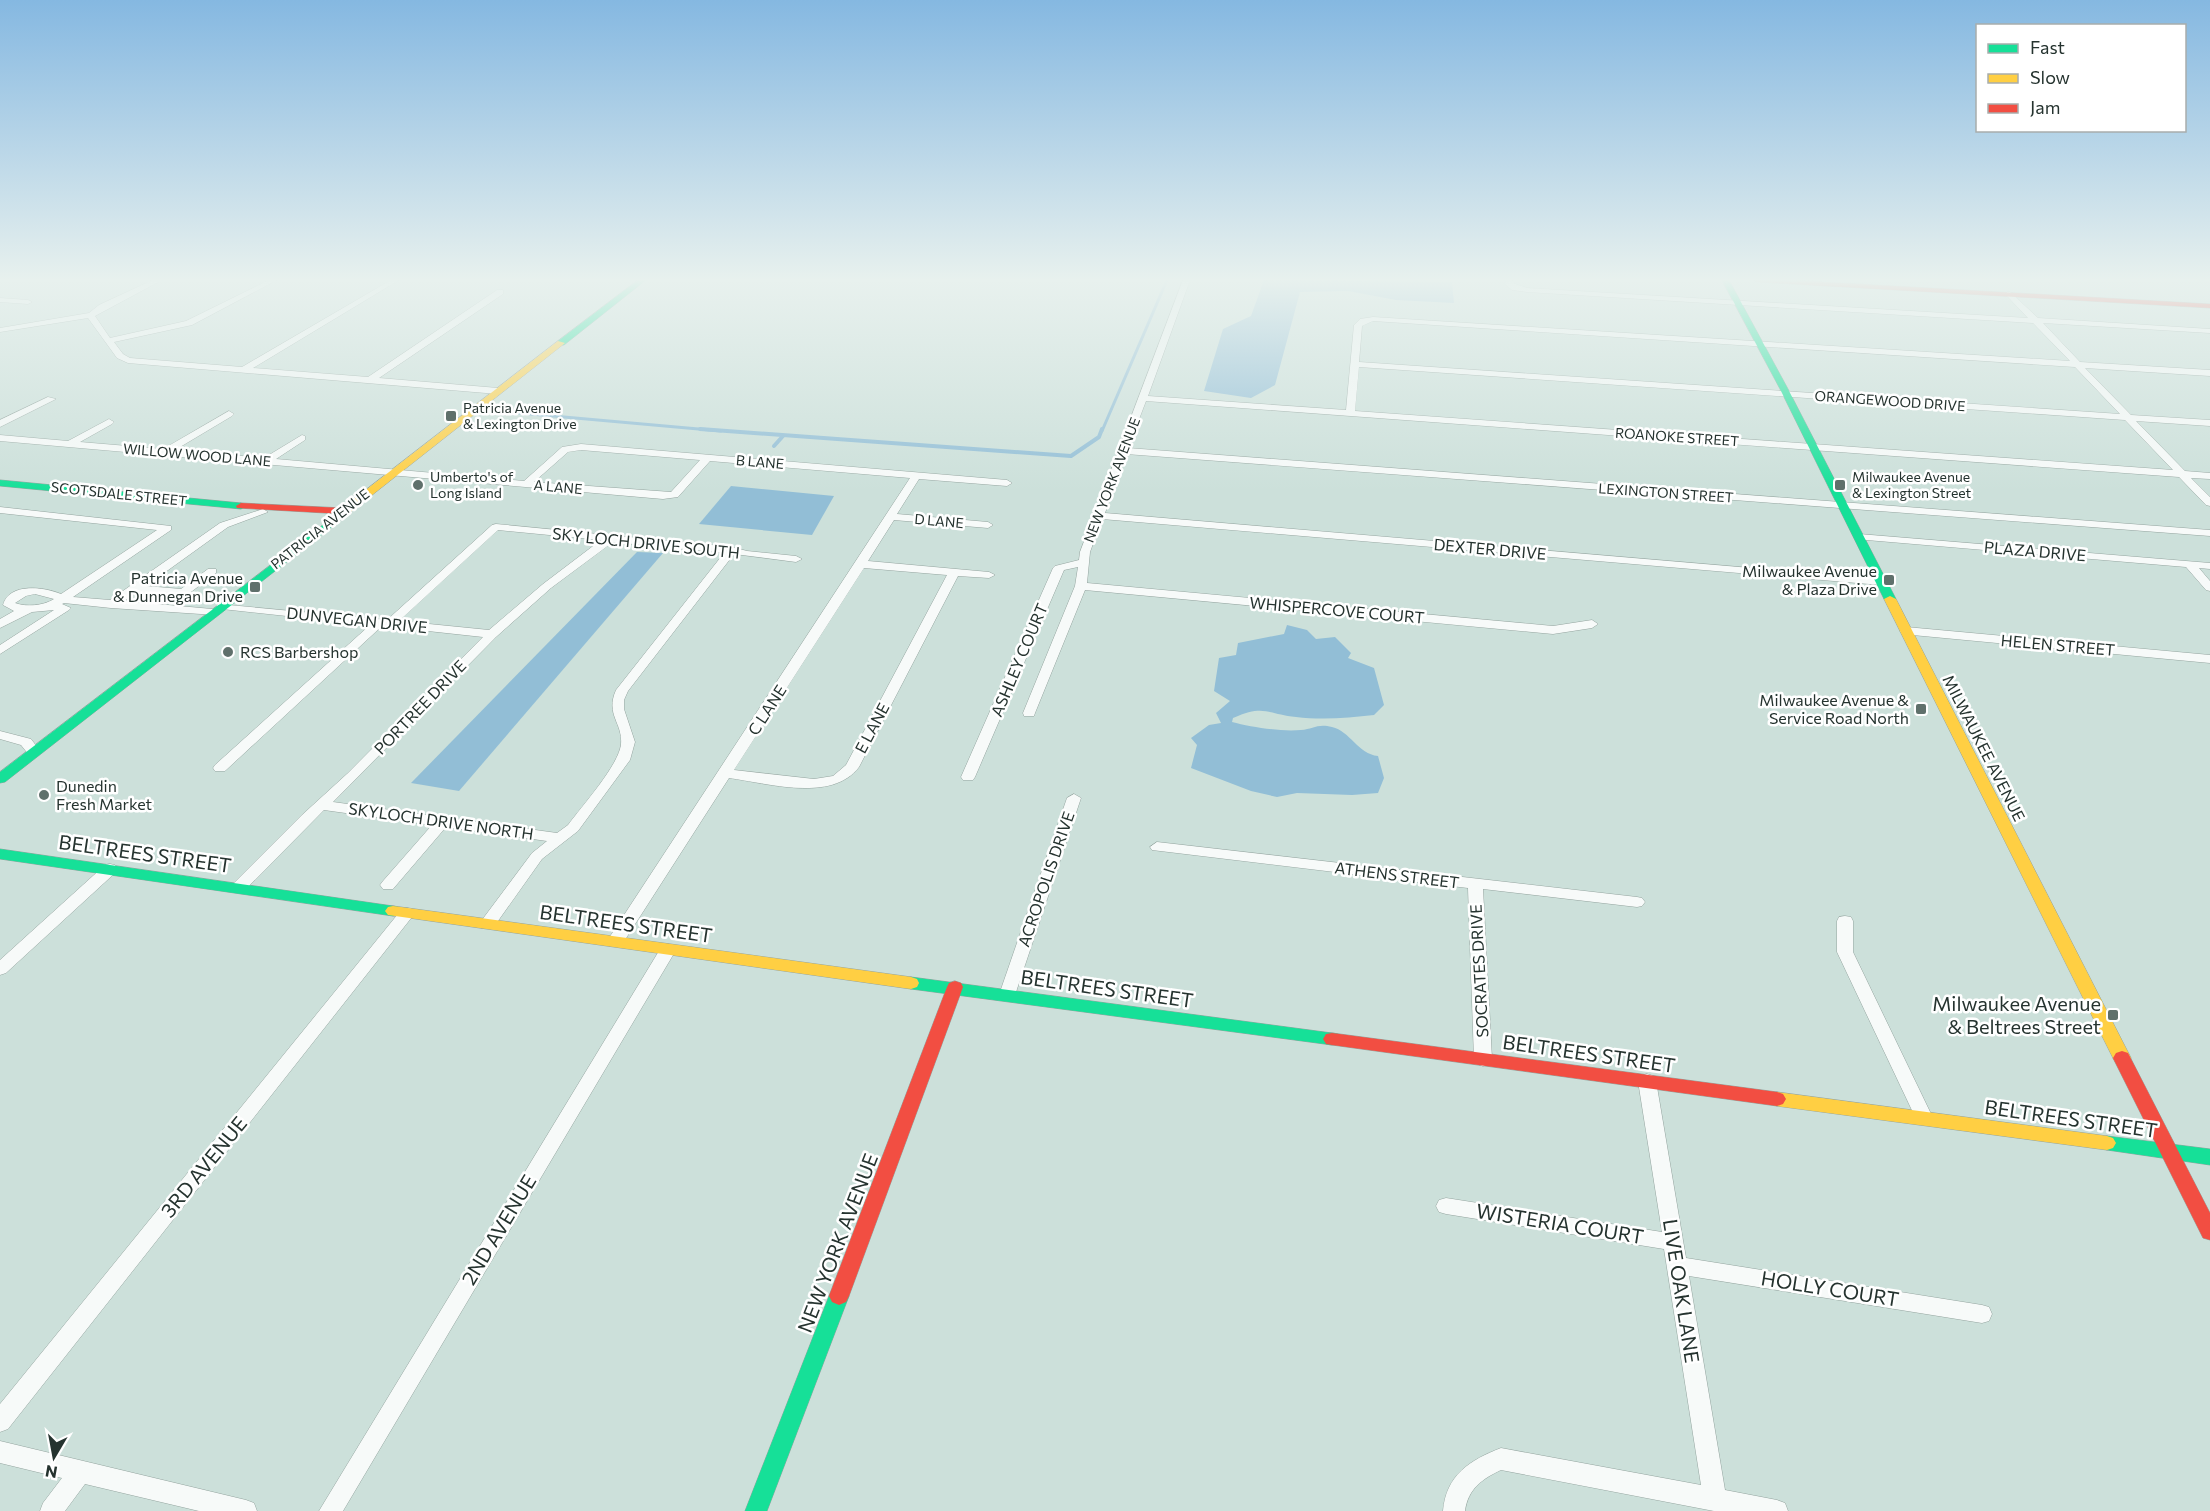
<svg xmlns="http://www.w3.org/2000/svg" width="2210" height="1511" font-family="Commissioner,sans-serif">
<style>
.water{fill:#92bed6}
.lines{fill:none;stroke-linecap:round;stroke-linejoin:round}
.stream-far1{stroke:#92bed6;stroke-width:3}
.stream{stroke:#92bed6;stroke-width:4}
.street-casing{stroke:#94a49f;stroke-width:1}
.fast-casing{stroke:#94a49f;stroke-width:1}
.slow-casing{stroke:#94a49f;stroke-width:1}
.jam-casing{stroke:#94a49f;stroke-width:1}
.street{fill:#f7faf9;fill-rule:evenodd}
.fast{fill:#16e098;fill-rule:evenodd}
.slow{fill:#ffcf43;fill-rule:evenodd}
.jam{fill:#f24e42;fill-rule:evenodd}
.poi-dot{fill:#5f706b;stroke:#fff;stroke-width:2}
.labels{text-anchor:middle;stroke-width:5;stroke-linejoin:round;paint-order:stroke}
.far-street-label{font-size:14px;fill:#25332f;stroke:#fff}
.far-poi-label{font-size:14px;fill:#25332f;stroke:#fff;text-anchor:start}
.street-label{font-size:16px;fill:#25332f;stroke:#fff}
.poi-label{font-size:16px;fill:#25332f;stroke:#fff;text-anchor:end}
.near-street-label{font-size:20px;fill:#25332f;stroke:#fff}
.near-poi-label{font-size:20px;fill:#25332f;stroke:#fff;text-anchor:end}
</style>
<rect width="100%" height="100%" fill="#cce0da"/>
<g class="water">
<polygon points="1264,280 1452,282 1454,303 1396,300 1348,291 1300,292 1275,385 1251,398 1204,391 1223,329 1251,316"/>
<polygon points="731,486 834,496 812,535 699,524"/>
<polygon points="637,552 663,553 459,791 411,783"/>
<path d="M1287,625l20,5 9,9 19,-2 16,16 -3,5 26,10 10,37 -10,10c-25,3 -53,5 -78,2 -30,-3 -31,-13 -63,1l-1,4c19,5 49,10 69,8 12,-1 17,-7 31,-3 18,4 26,27 46,29l6,22 -6,15 -26,2 -55,-2 -20,4 -26,-6 -60,-23 6,-23 -6,-7 18,-13 12,-2 -5,-10 14,-12 -16,-10 5,-33 17,-3 2,-12 46,-9z"/>
</g>
<g class="lines">
<g class="stream-far1">
<polyline points="507,412 721,431"/>
<polyline points="1102,431 1167,280"/>
</g>
<g class="stream">
<polyline points="700,429 1071,456 1099,437 1102,429"/>
<polyline points="774,446 783,436"/>
</g>
<g class="street-casing">
<g id="street">
<polygon points="153,280 162,280 95,316 110,338 186,321 269,280 277,280 192,325 114,342 123,354 130,358 242,367 391,280 399,280 253,368 368,377 497,290 503,290 503,294 379,378 498,388 502,391 498,394 128,363 117,358 88,318 0,332 0,328 89,313 99,305"/>
<path d="M1183,280h7l-42,116 198,14 8,-85 6,-6 13,-2 697,44 -37,-38 -506,-31 -15,-2 -7,-6 1,-4h6l1,3 14,5 501,30 -21,-22v-4h3l28,26 172,11v4l-167,-10 37,39 130,8v6l-125,-8 46,47 79,5v6l-74,-5 49,50 25,2v6l-19,-1 19,19v9l-4,-1 -27,-28 -1033,-76 -18,47 1082,82v6l-1084,-82 -21,59 776,66 6,3 -6,3 -779,-66 -12,33 -3,31 466,43 39,-6 6,4 -6,4 -39,6 -468,-44 -50,123 -1,3h-10l-1,-3 52,-127 3,-19 -14,3 -89,207 -2,3h-10l-2,-3 92,-209 2,-2 24,-6 1,-8zM1373,321l702,46 45,47 -761,-52 3,-36zM1359,367l766,53 48,50 -818,-59z"/>
<polygon points="0,298 28,300 32,302 28,304 0,302"/>
<polygon points="48,397 56,399 0,427 0,420"/>
<path d="M229,411l5,3 -2,2 -57,34 89,8 38,-23 3,1v4l-29,19 248,22 38,-34 19,-3 426,36 5,3 -5,3 -88,-7 -22,35 91,8 5,3 -5,3 -94,-8 -26,41 121,11 6,3 -6,3 -31,-2 -99,191c-27,36 -92,16 -130,11l-108,168h-12l-2,-4 2,-4 301,-460 -200,-17 -32,36 -15,2 -663,-58v-6l68,6 41,-22 5,3 -2,2 -32,18 83,7zM581,450l119,10 -29,32 -137,-10 34,-30zM864,568l83,7 -101,190 -13,11 -19,3 -80,-9z"/>
<path d="M0,507l171,19v4l-98,67 37,3 110,-77 43,-14 5,3 -40,15 -82,59 35,3 27,-20h8v4l-29,22 -50,-3 -13,9 88,8 6,4 -2,2 -105,-7 -47,-5 -2,1 9,4 -2,2 -69,44v-9l54,-35 -22,2 -32,16v-9l14,-8 -11,-6c6,-23 42,-18 58,-11l96,-64 -157,-17zM35,594l19,5c-11,7 -28,8 -39,4l11,-7z"/>
<path d="M496,524l236,23 15,4 49,5 6,3 -6,3 -62,-8 -106,137 -4,9v9l11,33 -5,18 -52,71 -36,28 -49,69h-12l-2,-4 53,-71 15,-12 -101,-14 -53,62h-10l-3,-4 3,-4 49,-56 -108,-15 -80,81h-10l-3,-4 3,-4 68,-68 46,-42 135,-136 -101,-11 -157,145h-10l-2,-3 2,-3 155,-140 -148,-16 -6,-3 2,-2 169,16 105,-95zM498,530l103,10 -58,44 -54,46 -90,-9zM613,542l111,11 -108,137c-11,25 7,33 5,54 -2,21 -39,62 -53,81l-11,8 -224,-31 163,-165 55,-49z"/>
<polygon points="1859,534 2210,563 2210,569 2199,568 2210,581 2210,591 2206,590 2186,567 1855,539 1854,537"/>
<polygon points="1906,627 2210,655 2210,663 1902,634 1900,631 1902,628"/>
<polygon points="0,731 31,739 41,752 39,755 29,755 21,745 0,739"/>
<polygon points="1074,794 1081,798 1015,995 1013,999 1007,1001 1001,999 999,995 1067,798"/>
<polygon points="1157,842 1637,897 1642,898 1645,902 1642,906 1637,907 1483,889 1492,1059 1489,1064 1483,1066 1477,1064 1474,1059 1468,888 1152,850 1150,847"/>
<polygon points="110,864 115,865 117,869 115,873 6,973 0,975 0,960 105,865"/>
<polygon points="407,908 412,909 415,913 412,917 8,1429 0,1432 0,1404 402,909"/>
<polygon points="1845,916 1851,917 1853,921 1853,952 1933,1118 1930,1123 1924,1125 1918,1123 1837,952 1837,921 1839,917"/>
<polygon points="668,944 674,946 676,950 343,1511 319,1511 662,946"/>
<path d="M1647,1074l6,2 3,5 30,177 296,47 7,2 3,7 -3,7 -7,2 -293,-47 36,214 52,10 8,3 3,8h-74l-213,-41c-19,9 -33,19 -36,41h-22c3,-36 27,-51 58,-63l200,37 -37,-236 -218,-35 -7,-2 -3,-6 3,-6 7,-2 216,34 -24,-151 3,-5z"/>
<polygon points="0,1441 246,1500 254,1503 257,1511 199,1511 85,1484 65,1511 40,1511 43,1503 62,1478 0,1463"/>
</g>
</g>
<g class="fast-casing">
<g id="fast">
<polygon points="638,280 646,280 564,345 558,345 558,341"/>
<polygon points="1722,280 1729,280 1788,389 1896,599 1894,601 1890,602 1884,599 1780,389"/>
<polygon points="0,480 241,503 246,506 241,509 0,486"/>
<polygon points="344,509 348,510 348,514 5,782 0,783 0,772"/>
<polygon points="0,849 393,906 398,907 401,911 398,915 393,916 0,859"/>
<polygon points="911,977 1332,1033 1338,1034 1341,1039 1338,1044 1332,1045 911,989 905,987 903,983 905,979"/>
<polygon points="2107,1136 2210,1149 2210,1165 2107,1150 2101,1148 2098,1143 2101,1138"/>
<polygon points="839,1287 846,1290 849,1296 767,1511 745,1511 829,1296 832,1290"/>
</g>
</g>
<g class="slow-casing">
<g id="slow">
<polygon points="558,341 565,343 348,514 340,514 340,510"/>
<polygon points="1890,596 1896,599 2131,1058 2128,1063 2122,1065 2116,1063 2113,1058 1884,599"/>
<polygon points="393,906 911,977 917,979 919,983 917,987 911,989 388,915 385,911 388,907"/>
<polygon points="1777,1092 2107,1136 2113,1138 2116,1143 2113,1148 2107,1150 1777,1106 1771,1104 1768,1099 1771,1094"/>
</g>
</g>
<g class="jam-casing">
<g id="jam">
<polygon points="1754,280 1789,280 2210,304 2210,308 1757,282"/>
<polygon points="241,503 343,508 348,511 343,514 237,508 236,506"/>
<polygon points="955,981 961,983 963,987 849,1296 846,1302 839,1305 832,1302 829,1296 947,987 949,983"/>
<polygon points="1332,1033 1777,1092 1783,1094 1786,1099 1783,1104 1777,1106 1332,1045 1326,1044 1323,1039 1326,1034"/>
<polygon points="2122,1051 2128,1053 2210,1213 2210,1240 2203,1238 2113,1058 2116,1053"/>
</g>
</g>
<use href="#street" class="street"/>
<use href="#fast" class="fast"/>
<use href="#slow" class="slow"/>
<use href="#jam" class="jam"/>
</g>
<linearGradient id="sky" x2="0" y2="1"><stop stop-color="#85b8e1"/><stop offset="0.57" stop-color="#e8f1ee"/><stop offset="1" stop-color="#e8f1ee" stop-opacity="0"/></linearGradient>
<rect width="2210" height="491" fill="url(#sky)"/>
<g class="poi-dot">
<rect x="445" y="410" width="12" height="12" rx="3"/>
<circle cx="418" cy="485" r="6"/>
<rect x="1834" y="479" width="12" height="12" rx="3"/>
<rect x="1883" y="574" width="12" height="12" rx="3"/>
<rect x="249" y="581" width="12" height="12" rx="3"/>
<circle cx="228" cy="652" r="6"/>
<rect x="1915" y="703" width="12" height="12" rx="3"/>
<circle cx="44" cy="795" r="6"/>
<rect x="2107" y="1009" width="12" height="12" rx="3"/>
</g>
<g class="labels">
<g class="far-street-label">
<text transform="translate(1890 401) rotate(4)" y="5">ORANGEWOOD DRIVE</text>
<text transform="translate(1677 437) rotate(4)" y="5">ROANOKE STREET</text>
<text transform="translate(197 455) rotate(5)" y="5">WILLOW WOOD LANE</text>
<text transform="translate(760 462) rotate(5)" y="5">B LANE</text>
<text transform="translate(1112 480) rotate(-69)" y="5">NEW YORK AVENUE</text>
<text transform="translate(558 487) rotate(5)" y="5">A LANE</text>
<text transform="translate(1666 493) rotate(4)" y="5">LEXINGTON STREET</text>
<text transform="translate(119 494) rotate(6)" y="5">SCOTSDALE STREET</text>
<text transform="translate(939 521) rotate(5)" y="5">D LANE</text>
<text transform="translate(320 529) rotate(-38)" y="5">PATRICIA AVENUE</text>
</g>
<g class="far-poi-label">
<text x="463" y="413">Patricia Avenue<tspan x="463" dy="16">&amp; Lexington Drive</tspan></text>
<text x="430" y="482">Umberto's of<tspan x="430" dy="16">Long Island</tspan></text>
<text x="1852" y="482">Milwaukee Avenue<tspan x="1852" dy="16">&amp; Lexington Street</tspan></text>
</g>
<g class="street-label">
<text transform="translate(646 543) rotate(6)" y="6">SKY LOCH DRIVE SOUTH</text>
<text transform="translate(1490 549) rotate(5)" y="6">DEXTER DRIVE</text>
<text transform="translate(2035 551) rotate(5)" y="6">PLAZA DRIVE</text>
<text transform="translate(1337 610) rotate(5)" y="6">WHISPERCOVE COURT</text>
<text transform="translate(357 620) rotate(6)" y="6">DUNVEGAN DRIVE</text>
<text transform="translate(2058 645) rotate(5)" y="6">HELEN STREET</text>
<text transform="translate(1019 660) rotate(-67)" y="6">ASHLEY COURT</text>
<text transform="translate(420 707) rotate(-46)" y="6">PORTREE DRIVE</text>
<text transform="translate(767 710) rotate(-57)" y="6">C LANE</text>
<text transform="translate(872 728) rotate(-62)" y="6">E LANE</text>
<text transform="translate(1984 748) rotate(63)" y="6">MILWAUKEE AVENUE</text>
<text transform="translate(441 821) rotate(8)" y="6">SKYLOCH DRIVE NORTH</text>
<text transform="translate(1397 875) rotate(7)" y="6">ATHENS STREET</text>
<text transform="translate(1046 879) rotate(-71)" y="6">ACROPOLIS DRIVE</text>
<text transform="translate(1479 971) rotate(-93)" y="6">SOCRATES DRIVE</text>
</g>
<g class="poi-label">
<text x="1877" y="577">Milwaukee Avenue<tspan x="1877" dy="18">&amp; Plaza Drive</tspan></text>
<text x="243" y="584">Patricia Avenue<tspan x="243" dy="18">&amp; Dunnegan Drive</tspan></text>
<text x="240" y="658" text-anchor="start">RCS Barbershop</text>
<text x="1909" y="706">Milwaukee Avenue &amp;<tspan x="1909" dy="18">Service Road North</tspan></text>
<text x="56" y="792" text-anchor="start">Dunedin<tspan x="56" dy="18">Fresh Market</tspan></text>
</g>
<g class="near-street-label">
<text transform="translate(145 854) rotate(8)" y="7">BELTREES STREET</text>
<text transform="translate(626 924) rotate(8)" y="7">BELTREES STREET</text>
<text transform="translate(1107 989) rotate(8)" y="7">BELTREES STREET</text>
<text transform="translate(1589 1054) rotate(8)" y="7">BELTREES STREET</text>
<text transform="translate(2071 1119) rotate(8)" y="7">BELTREES STREET</text>
<text transform="translate(204 1167) rotate(-51)" y="7">3RD AVENUE</text>
<text transform="translate(1560 1224) rotate(9)" y="7">WISTERIA COURT</text>
<text transform="translate(499 1230) rotate(-59)" y="7">2ND AVENUE</text>
<text transform="translate(838 1243) rotate(-69)" y="7">NEW YORK AVENUE</text>
<text transform="translate(1830 1289) rotate(9)" y="7">HOLLY COURT</text>
<text transform="translate(1681 1291) rotate(81)" y="7">LIVE OAK LANE</text>
</g>
<g class="near-poi-label">
<text x="2101" y="1011">Milwaukee Avenue<tspan x="2101" dy="23">&amp; Beltrees Street</tspan></text>
</g>
</g>
<rect x="1976" y="24" width="210" height="108" fill="#ffffff" stroke="#a8adac" stroke-width="1.5"/>
<rect x="1988" y="44" width="30" height="9" fill="#16e098" stroke="#a8adac" stroke-width="1.5"/>
<text x="2030" y="54" font-size="18" fill="#25332f">Fast</text>
<rect x="1988" y="74" width="30" height="9" fill="#ffcf43" stroke="#a8adac" stroke-width="1.5"/>
<text x="2030" y="84" font-size="18" fill="#25332f">Slow</text>
<rect x="1988" y="104" width="30" height="9" fill="#f24e42" stroke="#a8adac" stroke-width="1.5"/>
<text x="2030" y="114" font-size="18" fill="#25332f">Jam</text>
<g transform="translate(54 1457) rotate(190)" stroke="#ffffff" stroke-width="4.5" paint-order="stroke">
<path d="M0-4.5L10 22L0 15L-10 22Z" fill="#25332f"/>
<text y="-9" font-size="16" font-weight="bold" text-anchor="middle" fill="#25332f">N</text>
</g>
</svg>
